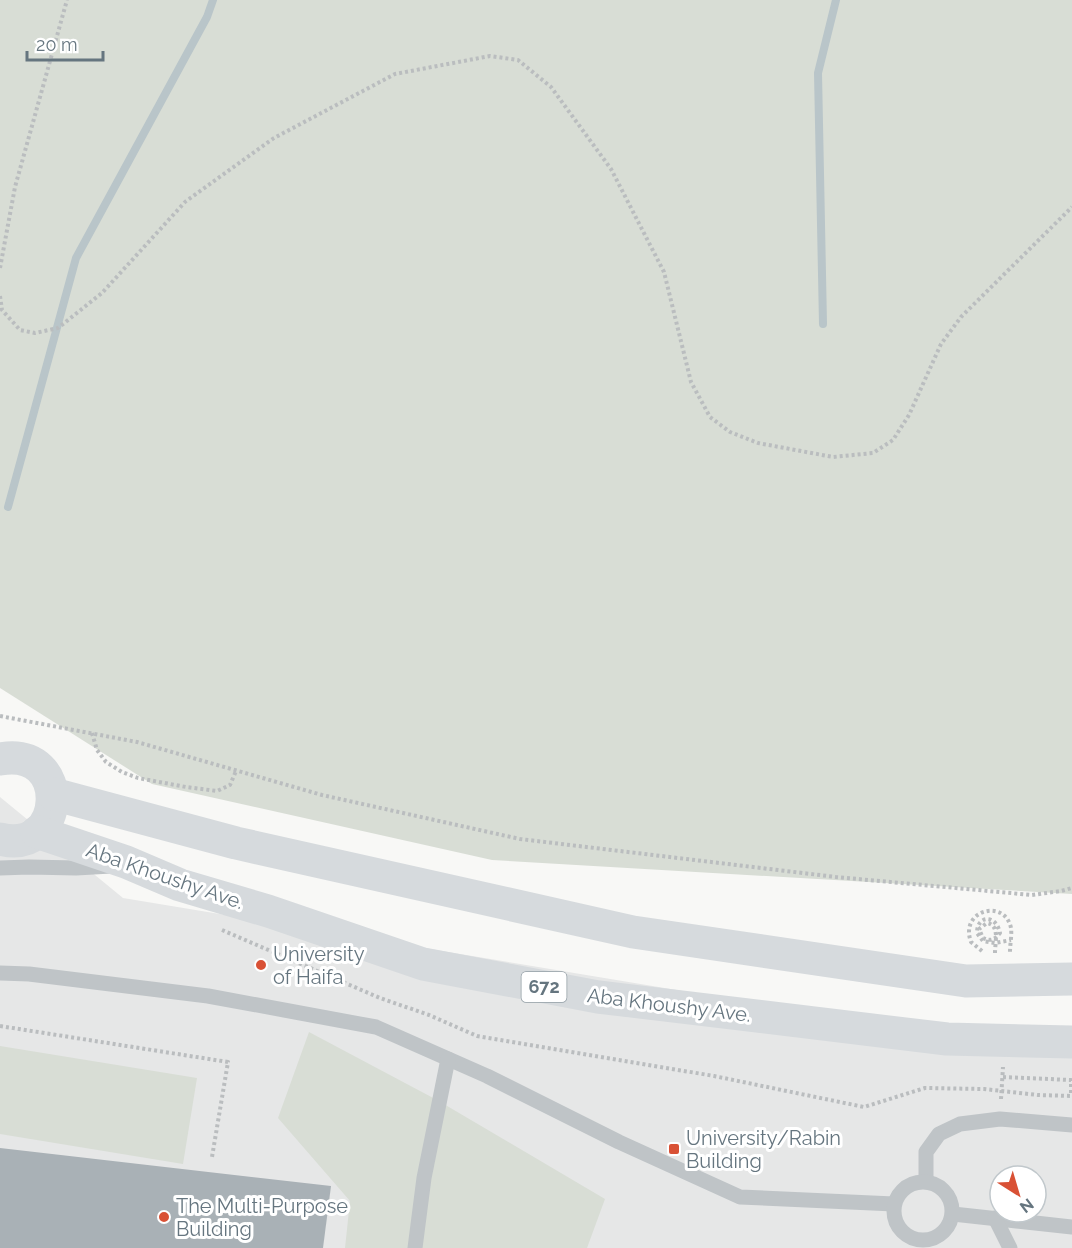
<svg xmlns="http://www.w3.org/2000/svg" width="1072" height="1248" font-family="Raleway,sans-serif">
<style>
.built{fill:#e6e7e7;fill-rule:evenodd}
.green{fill:#d8ddd5}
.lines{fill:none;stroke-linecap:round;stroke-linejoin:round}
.stream{stroke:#b9c5c9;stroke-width:8}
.building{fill:#a9b1b6}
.path{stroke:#babdbf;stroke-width:4;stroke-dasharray:3 3;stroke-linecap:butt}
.service{stroke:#bfc4c7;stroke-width:15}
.primary{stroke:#d6dadd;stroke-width:33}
.poi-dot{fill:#d95135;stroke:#fff;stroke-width:2}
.labels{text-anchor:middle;stroke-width:6;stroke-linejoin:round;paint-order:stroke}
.shield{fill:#fff;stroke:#939ea5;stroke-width:1.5}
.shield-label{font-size:18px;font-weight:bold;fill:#65757f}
.street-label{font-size:20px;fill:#65757f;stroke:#fff}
.poi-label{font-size:20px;fill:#65757f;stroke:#fff;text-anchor:start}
</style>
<rect width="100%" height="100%" fill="#f8f8f6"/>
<path class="built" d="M0,797l123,101 800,133 149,13v204h-1072zM1000,1176h36v36h-36z"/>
<g class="green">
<polygon points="0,0 1072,0 1072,894 492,860 152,784 0,688"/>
<polygon points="309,1032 437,1100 605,1199 587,1248 345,1248 350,1201 278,1118"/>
<polygon points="0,1046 197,1078 183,1164 0,1134"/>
</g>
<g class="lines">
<g class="stream">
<polyline points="823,324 818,73 836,0"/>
<polyline points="8,507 76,258 207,17 213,0"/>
</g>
</g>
<polygon class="building" points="0,1148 331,1186 323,1248 0,1248"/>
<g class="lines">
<g class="path">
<polyline points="0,268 15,187 67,0"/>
<polyline points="0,296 2,310 20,330 35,333 58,328 102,293 185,202 274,138 395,74 490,56 518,60 551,87 611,169 664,272 691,382 710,417 730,432 758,443 833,457 873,453 893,440 909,415 941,344 961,317 1072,207"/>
<polyline points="0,716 137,742 322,795 520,839 836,877 1032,895 1061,891 1072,888"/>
<polyline points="92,733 97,750 106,762 122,772 138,778 186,787 217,791 230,785 236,771"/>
<polyline points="222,930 380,998 429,1015 477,1036 714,1076 864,1107 925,1088 984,1089 1038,1095 1072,1096"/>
<path d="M982,951l-11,-9c-12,-32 34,-44 40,-14 1,7 -1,16 -1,24"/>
<path d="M995,953c0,-11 5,-28 -8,-30l-8,6 4,9c8,4 12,1 17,-5 -4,-19 -23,-18 -23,0l6,8 12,2 16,-3"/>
<polyline points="0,1026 228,1062 212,1157"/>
<polyline points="1003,1077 1071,1080 1071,1096"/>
<polyline points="1001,1099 1003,1067"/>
</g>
<g class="service">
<polyline points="0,868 29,867 76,868 111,866"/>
<polyline points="0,973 29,974 208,996 376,1027 487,1076 619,1142 740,1197 894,1204"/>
<polyline points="926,1181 926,1152 939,1134 960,1124 1000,1119 1072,1125"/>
<circle cx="923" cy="1211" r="29"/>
<polyline points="953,1214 1072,1227"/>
<polyline points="995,1218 1010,1248"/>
<polyline points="415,1248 424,1178 448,1059"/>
</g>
<g class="primary">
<path d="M0,759c73,-13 66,97 0,80"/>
<polyline points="53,794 236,843 633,932 966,981 1072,979"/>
<polyline points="37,832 126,862 180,885 268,911 423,964 598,997 947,1039 1072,1042"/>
</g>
</g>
<g class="poi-dot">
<circle cx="261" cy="965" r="6"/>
<rect x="668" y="1143" width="12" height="12" rx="3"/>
<circle cx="164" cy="1217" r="6"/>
</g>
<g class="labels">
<rect class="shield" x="521.5" y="972" width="45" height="30" rx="4.5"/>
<g class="shield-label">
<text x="544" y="993">672</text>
</g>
<g class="street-label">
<text transform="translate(165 876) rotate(19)" y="7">Aba Khoushy Ave.</text>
<text transform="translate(669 1005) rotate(7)" y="7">Aba Khoushy Ave.</text>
</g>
<g class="poi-label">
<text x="273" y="961">University<tspan x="273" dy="23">of Haifa</tspan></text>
<text x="686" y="1145">University/Rabin<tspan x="686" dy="23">Building</tspan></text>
<text x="176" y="1213">The Multi-Purpose<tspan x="176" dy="23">Building</tspan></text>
</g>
</g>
<g transform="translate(1018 1194) rotate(143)"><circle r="28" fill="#ffffff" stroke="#c1c8cc" stroke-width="1.5"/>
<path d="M0-4.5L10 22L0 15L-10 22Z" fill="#d95135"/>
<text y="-9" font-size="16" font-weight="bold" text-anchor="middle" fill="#65757f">N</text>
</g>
<path d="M27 51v9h76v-9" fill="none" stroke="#65757f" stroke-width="3"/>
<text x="36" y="51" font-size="18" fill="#65757f" stroke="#ffffff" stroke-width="4.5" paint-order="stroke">20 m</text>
</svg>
